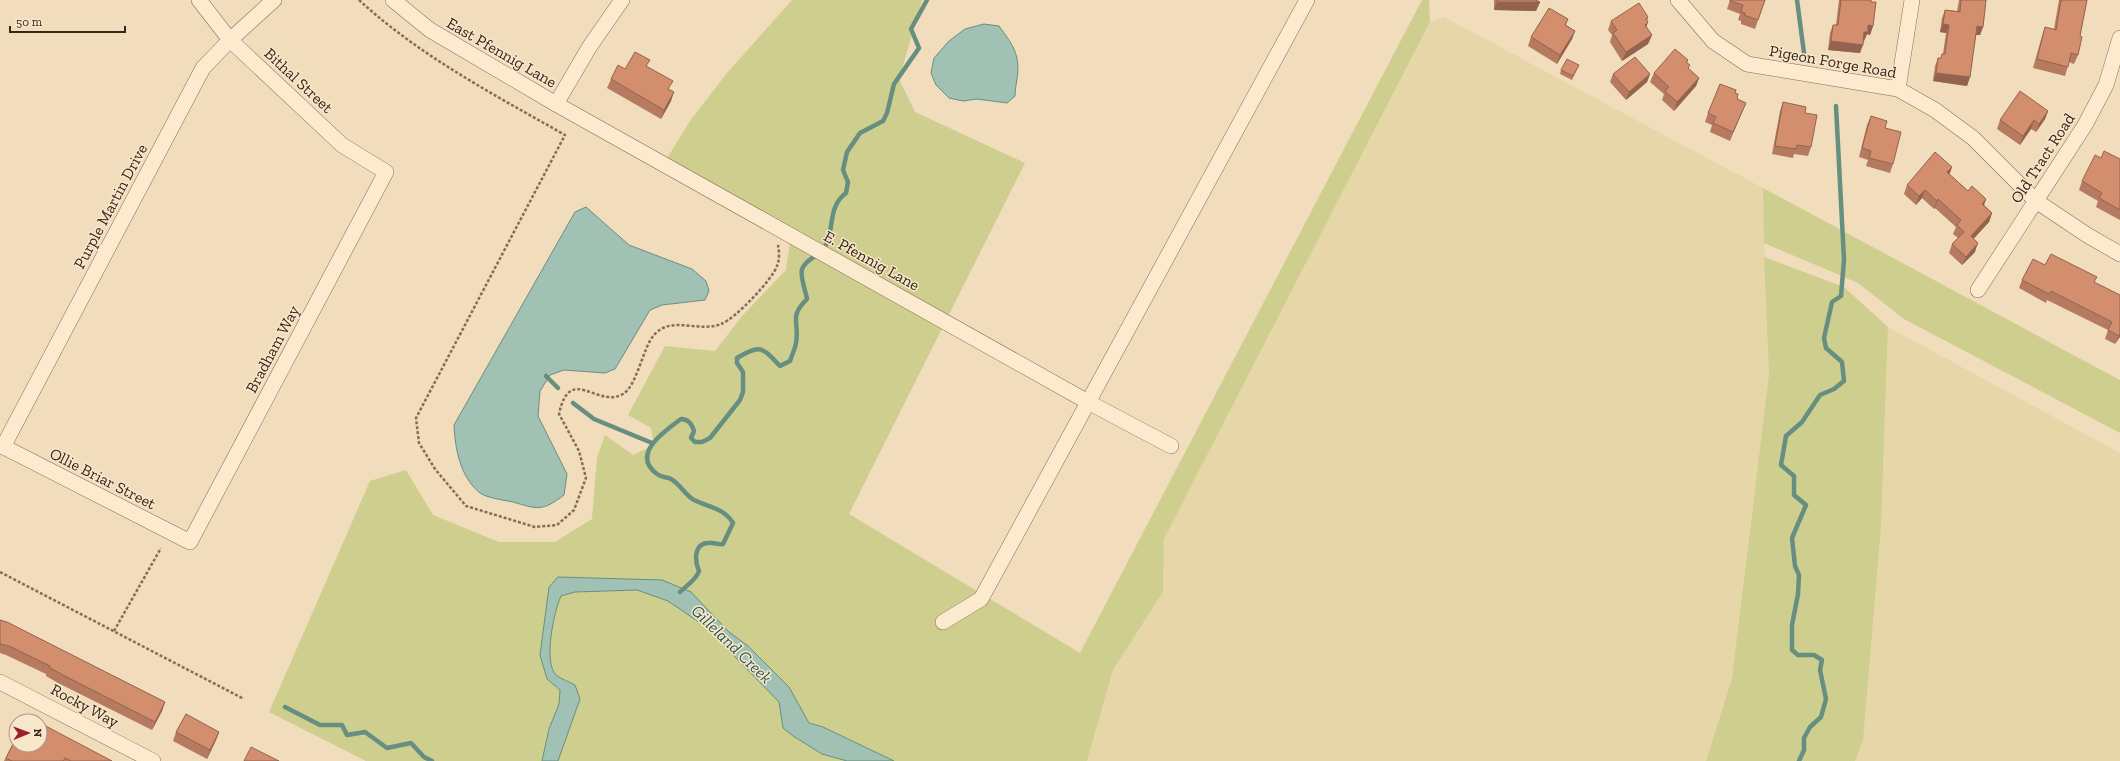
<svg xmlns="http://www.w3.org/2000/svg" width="2120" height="761" font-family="'Zilla Slab',serif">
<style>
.farmland{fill:#e7d7a8}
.green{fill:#cecf8f}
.water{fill:#a0c1b4;stroke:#678f81}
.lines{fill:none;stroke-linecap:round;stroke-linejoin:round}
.stream{stroke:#678f81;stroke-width:4.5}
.minor-casing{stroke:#896b54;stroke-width:16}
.path{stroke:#896b54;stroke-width:2.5;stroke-dasharray:3 2;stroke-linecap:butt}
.minor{stroke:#fceacf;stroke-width:15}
.wall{fill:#b57a5f}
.shaded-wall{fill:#94634d}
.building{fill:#d38e6e;stroke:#94634d}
.labels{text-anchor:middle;stroke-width:3;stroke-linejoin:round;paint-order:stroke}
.street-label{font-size:16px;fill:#37251a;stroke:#f8e7cb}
.water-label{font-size:17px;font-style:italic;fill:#285851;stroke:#f8e7cb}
</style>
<rect width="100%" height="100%" fill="#f1dcbb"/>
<g class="farmland">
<polygon points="1444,17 1763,188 1769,374 1732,678 1706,761 1087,761 1113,670 1163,592 1164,539 1430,22"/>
<polygon points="1888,327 2120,453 2120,761 1855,761 1863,741 1881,528"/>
</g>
<g class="green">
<polygon points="792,0 922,0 899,79 915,112 1025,163 849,514 1080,653 1422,0 1429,0 1430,22 1164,539 1163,592 1113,670 1087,761 366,761 269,712 370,481 406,470 433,515 499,542 555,542 592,519 597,458 605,435 633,455 654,445 651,428 628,415 665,346 715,351 743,315 786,270 790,241 666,160 690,121 727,73"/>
<polygon points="1763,188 2120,380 2120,433 1904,319 1858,283 1764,243"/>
<polygon points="1764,257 1844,287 1888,327 1881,528 1863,741 1855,761 1706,761 1732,678 1769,374"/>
</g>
<g class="water">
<path d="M984,24l15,2c10,14 19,24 19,42 0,10 -3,18 -3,28l-8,7 -30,-4 -14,2 -14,-3 -13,-13 -5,-12 3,-15 15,-17 16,-12z"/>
<path d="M586,207l43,38 63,24 14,12 3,10 -4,9 -43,5 -12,5 -35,59 -10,4 -41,-3 -14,5 -10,16 -2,25 29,58 -3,21c-22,17 -27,14 -51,7 -9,-2 -26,-4 -33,-9 -20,-16 -25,-45 -26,-68l121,-213z"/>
<path d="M558,577l104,3 29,12 38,40 19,14 41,41 20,36 14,4 71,34h-47l-25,-7 -29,-18 -10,-8 -4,-26 -73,-75 -38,-26 -31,-11 -62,2 -14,4c-7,15 -18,66 -5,79 5,4 14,7 19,10l5,14 -22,62h-16l7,-32 10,-25 1,-14 -13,-11 -7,-24 9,-68z"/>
</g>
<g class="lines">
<g class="stream">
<polyline points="1797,0 1804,53"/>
<path d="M823,250c13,-19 3,-42 23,-57l2,-11 -5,-12 4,-18 13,-19 23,-12 4,-8 7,-29 25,-36 -8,-19 16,-29"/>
<polyline points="546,376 558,388"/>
<polyline points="573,403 594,419 652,443"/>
<path d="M680,592c6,-6 17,-13 19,-21 -4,-9 -6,-27 9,-28 5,-1 10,2 15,1l10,-21c-9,-15 -25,-16 -39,-23 -9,-5 -14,-16 -23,-21 -4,-2 -9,-1 -14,-5 -27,-20 8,-43 24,-55 7,0 11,5 13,12l-3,7 4,4h7l8,-4 30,-38 3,-8v-20l-6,-9v-5c24,-14 25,-11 43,8l10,-5c2,-6 5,-12 6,-18 4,-22 -8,-25 11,-44 -5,-24 -13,-31 10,-44"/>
<polyline points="285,707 320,725 342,725 347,735 365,732 387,748 411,743 424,757 432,761"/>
<polyline points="1799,761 1804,750 1804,738 1810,727 1821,717 1826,699 1820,670 1822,660 1814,655 1798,655 1792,650 1792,625 1798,594 1799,575 1795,566 1792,538 1806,505 1794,495 1794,476 1781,465 1786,436 1802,422 1820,395 1834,389 1844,381 1842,362 1826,348 1824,338 1832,302 1841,296 1844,260 1836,106"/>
</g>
<g class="minor-casing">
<g id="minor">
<polyline points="393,0 430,30 556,104 1088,402 1171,446"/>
<polyline points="1678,0 1713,41 1747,64 1898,89 1935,110 1973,138 2036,201 2087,235 2120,254"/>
<polyline points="1898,89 1912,0"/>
<polyline points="556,104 590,46 622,0"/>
<polyline points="1978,290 2085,125 2106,85 2120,38"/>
<polyline points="0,445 190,542 386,172 342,145 230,40 199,0"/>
<polyline points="3,447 203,68 230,40 274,0"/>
<polyline points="943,622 981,599 1307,0"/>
<polyline points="0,682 153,761"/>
</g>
</g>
<g class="path">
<path d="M359,0c61,56 134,94 206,135l-149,283 3,25 16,26 31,37 69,21 22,-2 17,-15 12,-32 -7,-27 -20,-37c11,-51 38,-5 64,-20 14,-8 20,-47 31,-59 17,-20 45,-2 67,-11 14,-5 51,-44 56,-58 3,-7 2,-15 1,-21"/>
<polyline points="0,572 244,699"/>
<polyline points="114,631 161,548"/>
</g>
<use href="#minor" class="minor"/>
</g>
<g class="wall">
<polygon points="1494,0 1536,0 1540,2 1536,11 1494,10"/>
<polygon points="1730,0 1765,0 1755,29 1741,24 1741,21 1738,20 1740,14 1727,9"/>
<polygon points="1839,0 1871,0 1873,26 1870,35 1867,34 1864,41 1863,40 1860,53 1828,50 1830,33 1833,25 1836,25"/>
<polygon points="1959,0 1986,0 1983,27 1980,35 1976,35 1970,77 1967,86 1933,81 1935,66 1938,58 1941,58 1942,54 1943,54 1946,33 1940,32 1942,18 1945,10 1957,11"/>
<polygon points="2059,0 2087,0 2080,36 2078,55 2074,64 2069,62 2065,76 2033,68 2042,36 2045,27 2054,29"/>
<polygon points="1648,17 1647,21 1646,27 1652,35 1648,44 1622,61 1610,42 1612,35 1608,30 1611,21"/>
<polygon points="1568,19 1566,25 1575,31 1572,39 1557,64 1528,46 1531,37"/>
<polygon points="1688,60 1687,63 1690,65 1688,68 1699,78 1696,86 1674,111 1662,100 1664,94 1650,82 1654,73"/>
<polygon points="1579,65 1572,80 1560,74 1561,70"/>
<polygon points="647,67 670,90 671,101 661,119 607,88 611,79 625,69"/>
<polygon points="1613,74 1650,74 1647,82 1626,100 1610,82"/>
<polygon points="1735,93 1737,99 1746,103 1730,141 1710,132 1712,125 1705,122 1708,113"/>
<polygon points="1783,102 1805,113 1811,147 1808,156 1794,154 1793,158 1772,154 1780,111"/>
<polygon points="2048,111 2045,119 2036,132 2031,129 2020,145 1997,129 2000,120"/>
<polygon points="1871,116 1885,128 1893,164 1890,173 1866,166 1868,160 1859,157 1867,125"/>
<polygon points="2101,158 2120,159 2120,220 2096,207 2098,201 2079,190 2082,181"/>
<polygon points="1952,167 1949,174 1968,191 1986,199 1984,205 1992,213 1989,222 1973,239 1975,252 1962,265 1949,253 1952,244 1958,238 1953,234 1956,227 1935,208 1934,209 1922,198 1916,205 1904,194 1907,185"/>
<polygon points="2045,265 2095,283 2120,295 2120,338 2119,338 2115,344 2105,339 2108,330 2047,300 2046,303 2019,288 2022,280"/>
<polygon points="0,620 165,702 162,711 152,730 58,683 46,676 46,674 6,655 0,653"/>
<polygon points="176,732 219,732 216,740 207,759 173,741"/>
<polygon points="16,738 112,761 4,761"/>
</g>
<g class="shaded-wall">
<polygon points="1497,2 1540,2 1536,11 1494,10"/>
<polygon points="1648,17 1646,23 1648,22 1645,31 1641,33 1646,19"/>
<polygon points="1943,24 1949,25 1946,33 1940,32"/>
<polygon points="1868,25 1873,26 1870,35 1867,34 1864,41 1861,40 1864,32"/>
<polygon points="1977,26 1983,27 1980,35 1974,35"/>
<polygon points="1575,31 1572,39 1557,64 1560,55"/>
<polygon points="1652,35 1648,44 1622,61 1626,52"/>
<polygon points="1831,41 1863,45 1860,53 1828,50"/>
<polygon points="1936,73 1970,77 1967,86 1933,81"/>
<polygon points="1650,74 1647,82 1626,100 1629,92"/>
<polygon points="1699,78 1696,86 1674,111 1677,102"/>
<polygon points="674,92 671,101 661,119 664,110"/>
<polygon points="2048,111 2045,119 2036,132 2039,124"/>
<polygon points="2034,120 2031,129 2020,145 2023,136"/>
<polygon points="1952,167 1949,176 1947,172"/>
<polygon points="1925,190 1922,198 1916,205 1919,196"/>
<polygon points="1938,199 1935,208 1934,209 1937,201"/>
<polygon points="1986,199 1983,208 1982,204"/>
<polygon points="1992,213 1989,222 1968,245 1971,236"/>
<polygon points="1978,243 1975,252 1962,265 1966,257"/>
<polygon points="2120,333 2119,338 2115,344 2119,336"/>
<polygon points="165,702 162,711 152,730 155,722"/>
<polygon points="219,732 216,740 207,759 210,750"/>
</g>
<g class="building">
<polygon points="1497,0 1536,0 1540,2 1497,2"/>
<polygon points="1730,0 1765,0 1758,20 1744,15 1745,13 1741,12 1743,5 1730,1"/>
<polygon points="1841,0 1871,0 1871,2 1876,2 1873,26 1868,25 1868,32 1864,32 1863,45 1831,41 1833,25 1838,25"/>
<polygon points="1961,0 1986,0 1983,27 1977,26 1970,77 1936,73 1938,58 1941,58 1942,54 1945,54 1949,25 1943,24 1945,10 1960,12"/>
<polygon points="2061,0 2087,0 2080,36 2082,37 2078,55 2071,53 2068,67 2037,59 2045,27 2056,30"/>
<polygon points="1639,3 1648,17 1646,19 1648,22 1645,25 1652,35 1626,52 1613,33 1617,30 1611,21"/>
<polygon points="1549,8 1568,19 1565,25 1575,31 1560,55 1531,37"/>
<polygon points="1675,49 1688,60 1686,62 1690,65 1688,68 1699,78 1677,102 1665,91 1669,87 1654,73"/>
<polygon points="635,52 650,60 646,66 673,81 668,89 674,92 664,110 611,79 618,65 625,69"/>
<polygon points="1635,57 1650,74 1629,92 1613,74"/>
<polygon points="1567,59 1579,65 1573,76 1561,70"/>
<polygon points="1720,84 1736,90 1735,93 1738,94 1737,99 1746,103 1733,132 1713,123 1716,117 1708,113"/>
<polygon points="2020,91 2048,111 2039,124 2034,120 2023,136 2000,120"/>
<polygon points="1783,102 1806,107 1805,113 1817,115 1811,147 1797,145 1796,149 1775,146"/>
<polygon points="1871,116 1887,121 1885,128 1901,132 1893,164 1869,158 1871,151 1862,148"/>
<polygon points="2104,151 2120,159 2120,210 2099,198 2102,193 2082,181 2095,155 2101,158"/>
<polygon points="1935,152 1952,167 1947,172 1968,191 1972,186 1986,199 1982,204 1992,213 1971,236 1978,243 1966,257 1952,244 1964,232 1957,225 1961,220 1938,199 1937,201 1925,190 1919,196 1907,185"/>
<polygon points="2051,254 2097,277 2094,282 2120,295 2120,333 2119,336 2108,330 2112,322 2051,291 2049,294 2022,280 2033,259 2045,265"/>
<polygon points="0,620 7,622 165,702 155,722 61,674 49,667 50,666 9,646 0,644"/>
<polygon points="186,714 219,732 210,750 176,732"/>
<polygon points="28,716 36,721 25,721"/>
<polygon points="40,723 112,761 71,761 65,758 63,761 12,761 6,758 16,738 16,745 40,745"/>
<polygon points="251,747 279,761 244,761"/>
</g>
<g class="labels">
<g class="street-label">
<text transform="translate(502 52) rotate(30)" y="6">East Pfennig Lane</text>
<text transform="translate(1833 61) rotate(10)" y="6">Pigeon Forge Road</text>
<text transform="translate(299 80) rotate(43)" y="6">Bithal Street</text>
<text transform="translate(2042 158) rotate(-57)" y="6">Old Tract Road</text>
<text transform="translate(110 206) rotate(-62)" y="6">Purple Martin Drive</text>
<text transform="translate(872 260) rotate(29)" y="6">E. Pfennig Lane</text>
<text transform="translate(272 349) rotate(-62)" y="6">Bradham Way</text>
<text transform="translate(103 478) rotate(27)" y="6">Ollie Briar Street</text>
<text transform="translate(85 705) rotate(28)" y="6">Rocky Way</text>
</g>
<g class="water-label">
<text transform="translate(732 644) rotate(44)" y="6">Gilleland Creek</text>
</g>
</g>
<g transform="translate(28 733) rotate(89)"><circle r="19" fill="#f8e7cb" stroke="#ab9984"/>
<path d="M0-3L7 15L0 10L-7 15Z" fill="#9d1f2c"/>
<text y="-6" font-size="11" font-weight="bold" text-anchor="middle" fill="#37251a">N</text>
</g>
<path d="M10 26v6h115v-6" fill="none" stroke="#37251a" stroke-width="2"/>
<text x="16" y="26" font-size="12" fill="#37251a" stroke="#f8e7cb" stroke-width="3" paint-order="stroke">50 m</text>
</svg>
